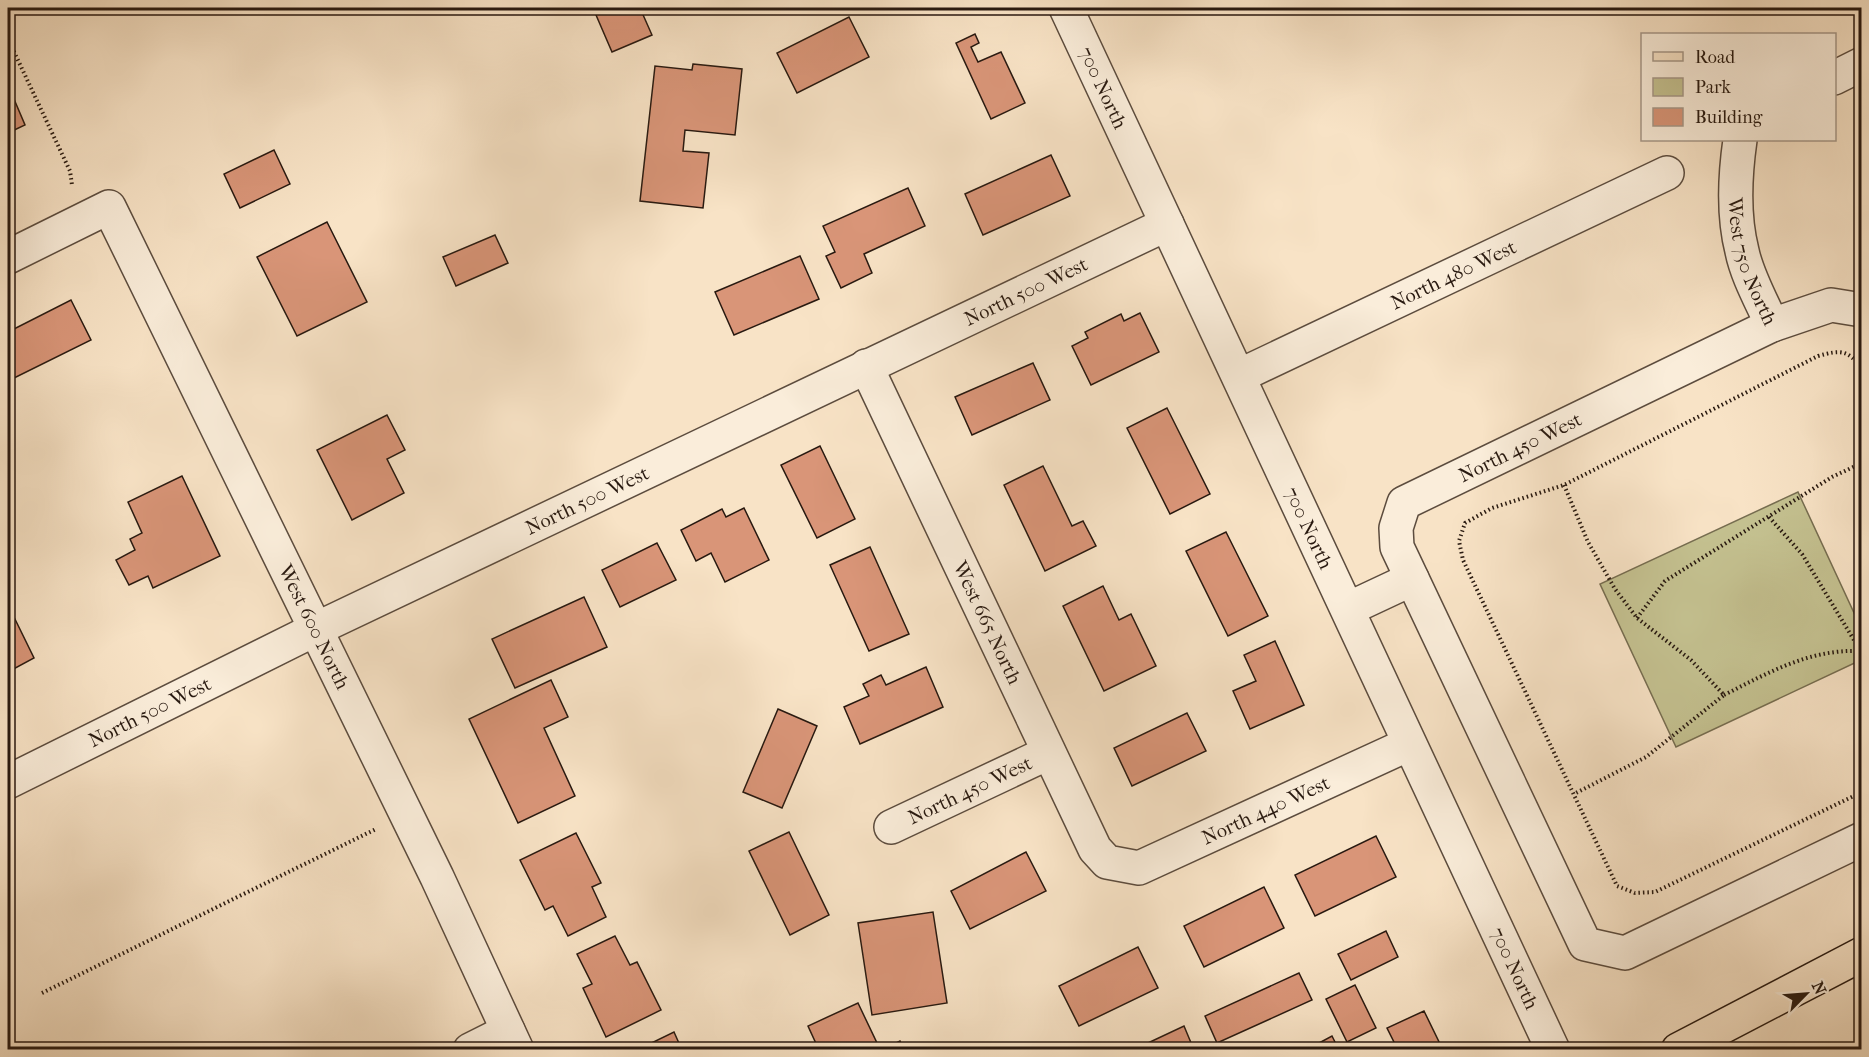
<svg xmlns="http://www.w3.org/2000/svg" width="1869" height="1057" font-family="'IM FELL French Canon',serif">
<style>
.green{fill:#c4c190;stroke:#766d50;stroke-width:1.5}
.building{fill:#d99578;stroke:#281910;stroke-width:1.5}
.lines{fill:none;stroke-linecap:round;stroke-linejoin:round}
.minor-casing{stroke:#5c4c3e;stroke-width:36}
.major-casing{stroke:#281910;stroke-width:36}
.path{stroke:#281910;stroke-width:4;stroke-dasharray:1.5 3;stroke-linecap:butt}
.minor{stroke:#faedda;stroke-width:33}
.major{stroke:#f8e3c6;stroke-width:33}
.labels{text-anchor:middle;stroke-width:5;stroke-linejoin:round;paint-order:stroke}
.street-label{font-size:20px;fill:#281910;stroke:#faedda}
</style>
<rect width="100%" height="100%" fill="#f8e3c6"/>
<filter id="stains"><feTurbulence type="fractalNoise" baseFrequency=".00333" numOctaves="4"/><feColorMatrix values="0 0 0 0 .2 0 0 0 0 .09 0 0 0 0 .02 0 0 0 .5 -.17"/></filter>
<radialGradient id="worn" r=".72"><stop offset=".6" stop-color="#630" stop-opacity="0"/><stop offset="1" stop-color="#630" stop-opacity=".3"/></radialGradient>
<polygon class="green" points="1798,492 1861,628 1861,660 1676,747 1600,584"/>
<g class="building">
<polygon points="593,8 640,8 652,35 612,52"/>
<polygon points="849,17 869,57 797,93 777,53"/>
<polygon points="975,34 979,43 971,47 978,62 1001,52 1025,103 991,119 956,43"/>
<polygon points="693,64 742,69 735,135 685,130 683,151 709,153 703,208 640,201 655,66 692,70"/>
<polygon points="8,85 25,125 8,133"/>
<polygon points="274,150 290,184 240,208 224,174"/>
<polygon points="1051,155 1070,196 983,235 965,194"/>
<polygon points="908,188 925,226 864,254 872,273 841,288 826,256 835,252 823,226"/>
<polygon points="327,222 367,302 297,336 257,257"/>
<polygon points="495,235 508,263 456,286 443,257"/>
<polygon points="800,256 819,299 734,335 715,292"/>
<polygon points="71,300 91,340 8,381 8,332"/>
<polygon points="1140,313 1159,352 1091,385 1072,346 1088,338 1085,332 1121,314 1124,321"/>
<polygon points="1033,363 1050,400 972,435 955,397"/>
<polygon points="1167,408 1210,494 1170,514 1127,428"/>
<polygon points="387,415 405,450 387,459 404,493 352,520 317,450"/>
<polygon points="820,446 855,519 817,538 781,465"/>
<polygon points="1043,466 1072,526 1083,521 1096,546 1045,571 1004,485"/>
<polygon points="182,476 220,556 153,588 148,576 129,585 116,560 135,550 130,539 142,533 128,502"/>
<polygon points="744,508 769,560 725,582 711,553 696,561 681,530 722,509 726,517"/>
<polygon points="1226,532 1268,616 1228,636 1186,551"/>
<polygon points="657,543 676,580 620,607 602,570"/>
<polygon points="870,547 909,634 869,651 830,565"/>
<polygon points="1103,586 1119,620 1131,614 1156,666 1104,691 1063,606"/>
<polygon points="584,597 607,647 515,688 492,639"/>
<polygon points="12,613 34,658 8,672 8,616"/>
<polygon points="1275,641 1304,705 1250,729 1233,691 1256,681 1244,655"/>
<polygon points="926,667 943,707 860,744 844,707 869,696 863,684 881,675 886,685"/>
<polygon points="551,680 568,717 544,728 575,796 518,823 469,719"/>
<polygon points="778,709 817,726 782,808 743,792"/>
<polygon points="1187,713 1206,751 1132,786 1114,748"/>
<polygon points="789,832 829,915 790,935 749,851"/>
<polygon points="576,833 601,883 592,887 606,917 568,936 553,906 545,910 520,860"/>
<polygon points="1376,836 1396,877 1315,916 1295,875"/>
<polygon points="1026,852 1046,891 970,929 951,891"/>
<polygon points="1264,887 1284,928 1204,967 1184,926"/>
<polygon points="933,912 947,1003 872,1015 858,923"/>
<polygon points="1386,931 1398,957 1351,980 1338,954"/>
<polygon points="615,936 630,965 637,962 661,1010 606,1037 583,988 592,984 577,954"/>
<polygon points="1138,947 1158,988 1079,1026 1059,986"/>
<polygon points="1299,973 1312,1000 1217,1043 1205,1016"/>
<polygon points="1355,985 1376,1028 1347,1042 1326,999"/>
<polygon points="858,1003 877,1043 862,1050 819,1050 808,1026"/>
<polygon points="1424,1011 1443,1050 1398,1050 1387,1028"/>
<polygon points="1184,1026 1194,1050 1133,1050"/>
<polygon points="674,1032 682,1050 642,1050 641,1048"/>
<polygon points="1332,1036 1339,1050 1306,1050"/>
<polygon points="900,1041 904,1050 882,1050"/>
</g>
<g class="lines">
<g class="minor-casing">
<g id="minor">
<path id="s1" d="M1066,8l487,1042"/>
<polyline points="1834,78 1862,64"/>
<path id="s2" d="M1740,140c-5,35 -7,76 2,111 5,25 20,51 30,74"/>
<path id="s3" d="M8,257l101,-50 328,670 80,173"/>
<polyline points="1862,310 1831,305 1772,325 1404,503 1396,528 1397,547 1585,944 1625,953 1862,839"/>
<path id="s4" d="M866,366l229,483 12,13 32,6 270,-124"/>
<path id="s5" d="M1239,376l428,-203"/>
<polyline points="1348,609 1412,579"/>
<path id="s6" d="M8,782l306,-152 853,-406"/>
<path id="s7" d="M891,827l157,-74"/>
<polyline points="470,1050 508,1031"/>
</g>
</g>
<g class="major-casing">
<polyline id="major" points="1678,1050 1862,954"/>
</g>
<g class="path">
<polyline points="8,39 70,171 72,185"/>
<path d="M1862,369c-14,-20 -22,-19 -44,-13l-254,129 -72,23 -27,15 -6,18 4,19 154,326 18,7 20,-1 207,-100"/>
<polyline points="1564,485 1588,542 1615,589 1637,618 1691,660 1724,695 1646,757 1574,794"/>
<polyline points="1769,517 1802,554 1860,650"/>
<polyline points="1637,618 1665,581 1832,477 1862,463"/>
<path d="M1724,695c44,-22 85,-46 136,-44"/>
<polyline points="42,993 376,829"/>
</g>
<use href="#minor" class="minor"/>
<use href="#major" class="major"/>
</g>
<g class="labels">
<g class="street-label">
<text dy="7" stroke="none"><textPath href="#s1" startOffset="88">700 North</textPath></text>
<text dy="7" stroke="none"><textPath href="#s2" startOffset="124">West 750 North</textPath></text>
<text dy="7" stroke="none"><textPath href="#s5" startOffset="237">North 480 West</textPath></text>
<text dy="7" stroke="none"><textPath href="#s6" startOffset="1130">North 500 West</textPath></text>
<text transform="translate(1520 447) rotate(-26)" y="7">North 450 West</text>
<text dy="7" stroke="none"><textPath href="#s6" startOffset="644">North 500 West</textPath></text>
<text dy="7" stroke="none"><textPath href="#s1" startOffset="574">700 North</textPath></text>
<text dy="7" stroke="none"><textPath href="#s4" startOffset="284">West 665 North</textPath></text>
<text dy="7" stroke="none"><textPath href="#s3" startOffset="580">West 600 North</textPath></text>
<text dy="7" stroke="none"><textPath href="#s6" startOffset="158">North 500 West</textPath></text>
<text dy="7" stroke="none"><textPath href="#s7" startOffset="87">North 450 West</textPath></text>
<text dy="7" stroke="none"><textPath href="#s4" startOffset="724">North 440 West</textPath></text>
<text dy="7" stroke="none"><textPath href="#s1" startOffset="1060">700 North</textPath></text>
</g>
</g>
<rect width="1869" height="1057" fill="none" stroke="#f8e3c6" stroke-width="30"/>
<rect x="9" y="9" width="1851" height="1039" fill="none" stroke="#281910" stroke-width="3"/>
<rect x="15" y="15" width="1839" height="1027" fill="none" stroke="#281910" stroke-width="1.5"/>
<rect x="1641" y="33" width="195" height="108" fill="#faedda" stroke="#a69889" stroke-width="1.5"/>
<rect x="1653" y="52" width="30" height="9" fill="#f8e3c6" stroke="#a69889" stroke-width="1.5"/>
<text x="1695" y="63" font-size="18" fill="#281910">Road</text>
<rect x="1653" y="78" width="30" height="18" fill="#c4c190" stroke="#a69889" stroke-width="1.5"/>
<text x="1695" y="93" font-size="18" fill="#281910">Park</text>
<rect x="1653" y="108" width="30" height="18" fill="#d99578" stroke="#a69889" stroke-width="1.5"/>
<text x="1695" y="123" font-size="18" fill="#281910">Building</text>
<g transform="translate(1806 994) rotate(65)" stroke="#faedda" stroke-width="4.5" paint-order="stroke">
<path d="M0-4.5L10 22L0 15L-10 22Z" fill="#281910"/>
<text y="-9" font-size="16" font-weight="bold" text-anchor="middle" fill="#281910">N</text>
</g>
<rect width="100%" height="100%" filter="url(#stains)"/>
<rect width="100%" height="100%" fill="url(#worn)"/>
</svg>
